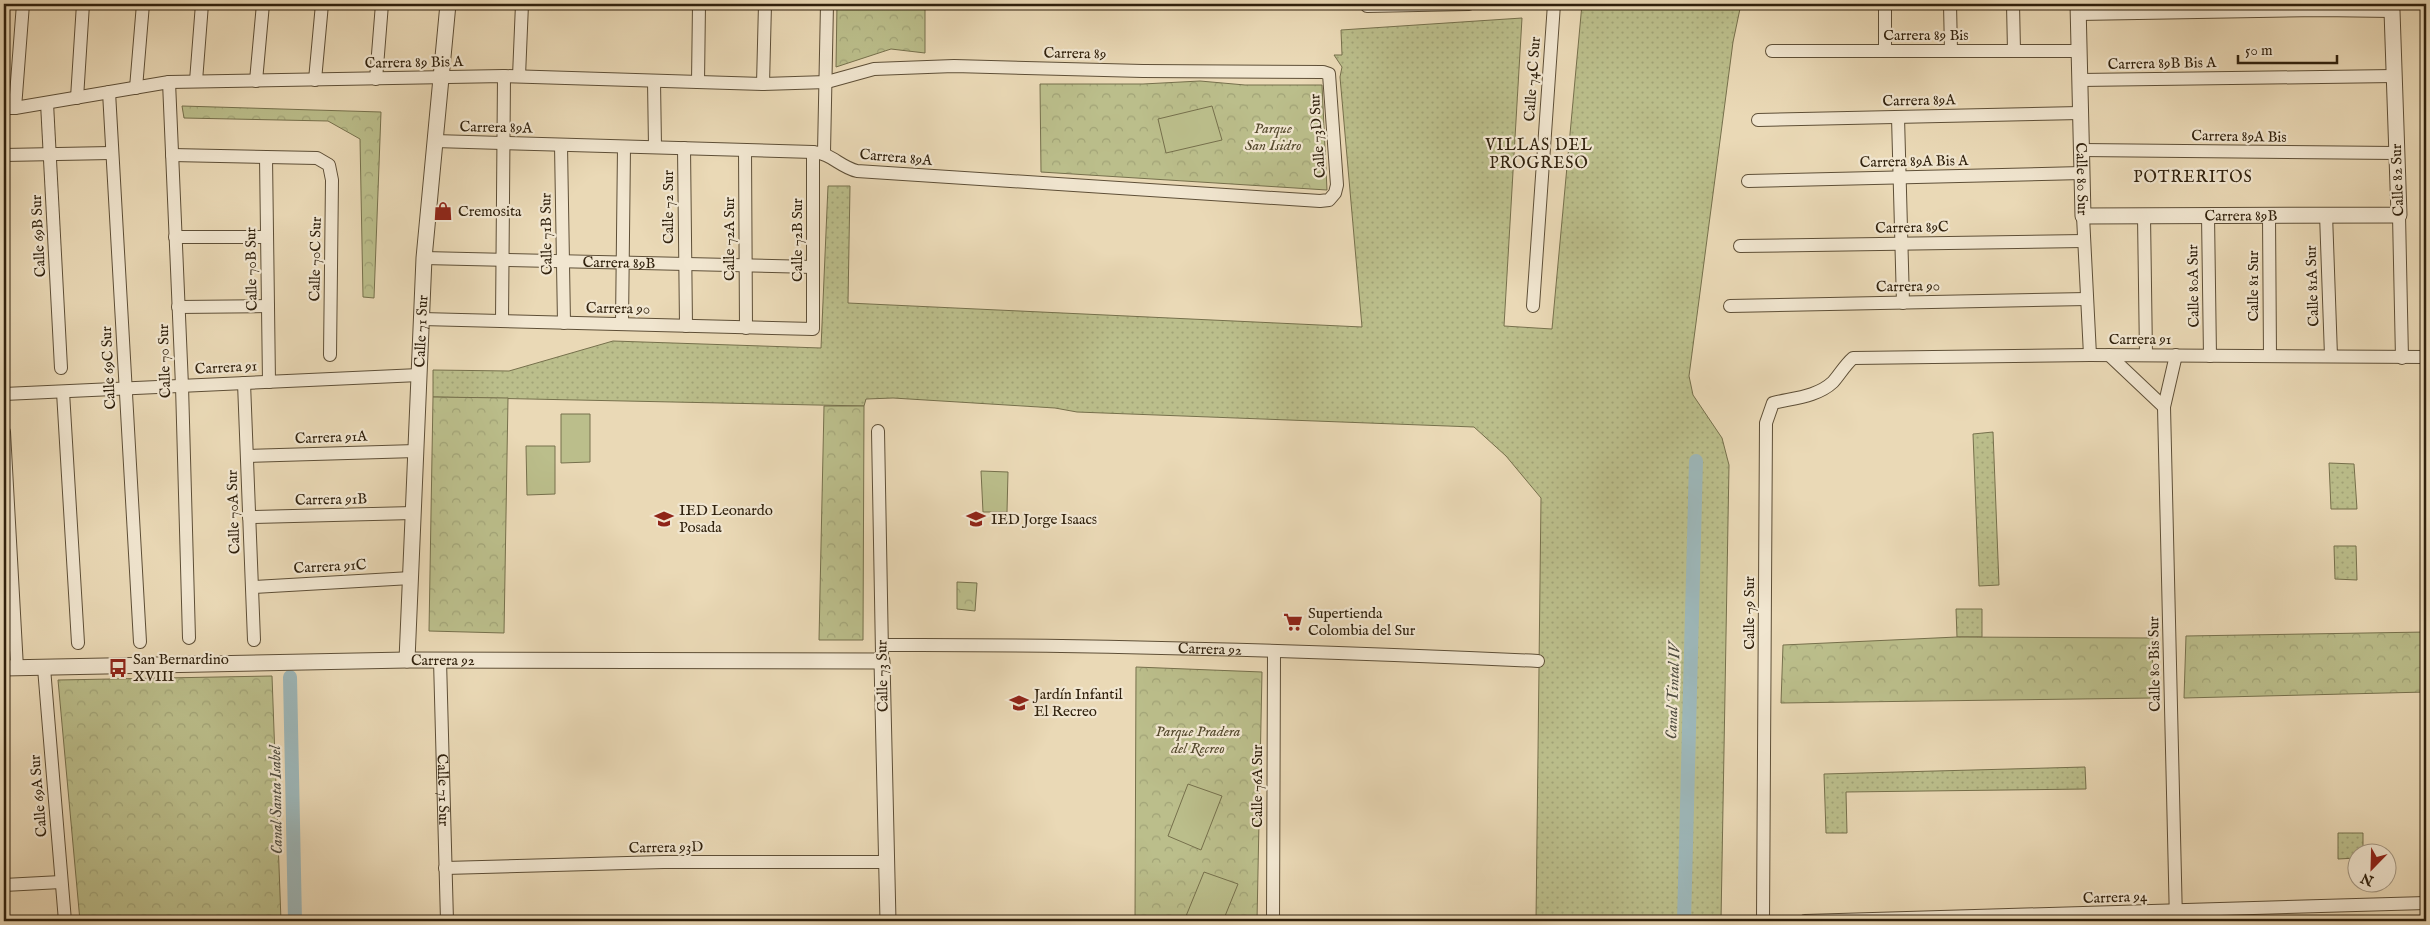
<svg xmlns="http://www.w3.org/2000/svg" width="2430" height="925" font-family="'IM FELL English',serif">
<style>
.grass{fill:url(#grass-dots);stroke:#76704c}
.park{fill:url(#park-crowns);stroke:#76704c}
.pitch{fill:#bbbe8b;stroke:#76704c}
.lines{fill:none;stroke-linecap:round;stroke-linejoin:round}
.canal{stroke:#9db7b9;stroke-width:14}
.minor-casing{stroke:#5e4f37;stroke-width:14}
.tertiary-casing{stroke:#5e4f37;stroke-width:17}
.minor{stroke:#f1e6d0;stroke-width:12}
.tertiary{stroke:#f1e6d0;stroke-width:15}
.labels{text-anchor:middle;stroke-width:4.5;stroke-linejoin:round;paint-order:stroke}
.street-label{font-size:15px;fill:#30210d;stroke:#f1e6d0}
.park-label{font-size:15px;font-style:italic;fill:#53482c;stroke:#f1e6d0}
.poi-label{font-size:15px;fill:#30210d;stroke:#f1e6d0;text-anchor:start}
.neighbourhood-label{font-size:16px;letter-spacing:1px;fill:#30210d;stroke:#f1e6d0}
.water-label{font-size:16px;font-style:italic;fill:#514e41;stroke:#f1e6d0}
</style>
<defs>
<pattern id="grass-dots" width="8" height="8" patternUnits="userSpaceOnUse" patternTransform="scale(1.25)"><rect width="8" height="8" fill="#bbbe8b"/><path d="M2 2h.1M6 6h.1" fill="none" stroke="#a1a377" stroke-width="1.8" stroke-linecap="round"/></pattern>
<pattern id="park-crowns" width="20" height="18" patternUnits="userSpaceOnUse" patternTransform="scale(1.25)"><rect width="20" height="18" fill="#bbbe8b"/><path d="M2 6a3 3 0 1 1 6 0M12 15a3 3 0 1 1 6 0" fill="none" stroke="#a1a377"/></pattern>
</defs>
<rect width="100%" height="100%" fill="#ead9b6"/>
<filter id="stains"><feTurbulence type="fractalNoise" baseFrequency=".004" numOctaves="4"/><feColorMatrix values="0 0 0 0 .2 0 0 0 0 .09 0 0 0 0 .02 0 0 0 .5 -.17"/></filter>
<radialGradient id="worn" r=".72"><stop offset=".6" stop-color="#630" stop-opacity="0"/><stop offset="1" stop-color="#630" stop-opacity=".3"/></radialGradient>
<g class="grass">
<polygon points="1582,4 1741,4 1733,42 1689,376 1693,395 1722,438 1729,465 1721,921 1536,921 1541,498 1506,456 1474,427 1077,412 1055,408 893,398 866,399 864,406 433,397 433,370 509,371 613,341 821,348 828,186 850,186 848,303 1362,327 1340,77 1342,67 1334,55 1342,55 1341,30 1522,18 1504,326 1552,329"/>
<polygon points="1993,432 1999,585 1979,586 1973,434"/>
<polygon points="2329,463 2354,464 2357,509 2331,509"/>
<polygon points="2356,546 2357,580 2335,579 2334,546"/>
<polygon points="1956,609 1982,609 1982,637 1957,637"/>
<polygon points="2085,767 2086,789 1846,792 1847,833 1826,833 1824,774"/>
<polygon points="2338,833 2363,833 2363,852 2358,852 2357,858 2338,859"/>
</g>
<g class="park">
<polygon points="837,4 925,4 925,53 891,49 836,67"/>
<polygon points="1200,81 1245,85 1322,85 1327,190 1041,172 1040,84 1143,84"/>
<polygon points="182,106 381,112 374,298 363,297 360,139 328,121 184,118"/>
<polygon points="433,397 508,398 504,633 429,631"/>
<polygon points="824,406 864,406 863,640 819,640"/>
<polygon points="957,582 977,583 975,611 957,609"/>
<polygon points="2426,632 2426,692 2184,698 2186,636"/>
<polygon points="1957,637 2152,638 2153,698 1781,703 1783,645"/>
<polygon points="1136,667 1262,672 1257,921 1135,921"/>
<polygon points="272,676 281,921 80,921 58,680"/>
</g>
<g class="pitch">
<polygon points="1212,106 1222,140 1166,153 1158,119"/>
<polygon points="561,414 590,414 590,462 561,463"/>
<polygon points="526,446 555,446 555,494 527,495"/>
<polygon points="981,471 1008,472 1007,512 983,512"/>
<polygon points="1188,784 1222,796 1201,850 1168,836"/>
<polygon points="1204,872 1238,884 1223,921 1184,921"/>
</g>
<g class="lines">
<g class="canal">
<polyline points="290,677 295,921"/>
<polyline points="1684,921 1696,461"/>
</g>
<g class="minor-casing">
<g id="minor">
<polyline points="1367,4 1367,6 1469,4"/>
<polyline points="1885,4 1885,51"/>
<polyline points="1950,4 1951,51"/>
<polyline points="2013,4 2014,51"/>
<polyline points="2078,14 2320,10 2392,11"/>
<polyline points="1772,51 2079,51"/>
<polyline points="519,76 522,4"/>
<polyline points="376,79 382,4"/>
<polyline points="315,80 322,4"/>
<polyline points="2080,80 2394,76"/>
<polyline points="196,81 202,4"/>
<polyline points="256,81 263,4"/>
<polyline points="654,81 655,147"/>
<polyline points="169,82 182,386 189,638"/>
<polyline points="698,82 699,4"/>
<polyline points="763,84 765,4"/>
<polyline points="136,88 143,4"/>
<polyline points="109,92 140,642"/>
<polyline points="77,98 83,4"/>
<polyline points="47,103 61,368"/>
<path d="M4,108h11l154,-26 335,-6 259,8 64,-2 47,-13 80,-3 189,5 180,1 6,2 8,111 -2,8 -6,7 -9,1 -463,-30c-17,-4 -26,-18 -44,-19l-378,-11"/>
<polyline points="15,108 23,4"/>
<polyline points="1898,117 1903,303"/>
<polyline points="1758,120 2080,113"/>
<polyline points="561,145 564,323"/>
<polyline points="684,148 686,326"/>
<polyline points="745,150 746,328"/>
<polyline points="2081,150 2396,153"/>
<polyline points="824,152 827,4"/>
<polyline points="4,155 111,153"/>
<polyline points="172,155 317,158 329,165 332,180 330,355"/>
<polyline points="266,157 269,382"/>
<polyline points="1748,181 2082,173"/>
<polyline points="2326,214 2331,356"/>
<polyline points="2208,215 2210,356"/>
<polyline points="2269,215 2270,356"/>
<polyline points="2399,215 2402,358"/>
<polyline points="2083,216 2090,355"/>
<polyline points="2144,216 2146,355"/>
<polyline points="175,237 267,237"/>
<polyline points="1740,246 2084,241"/>
<path id="s1" d="M424,258l389,9"/>
<polyline points="1533,306 1554,4"/>
<polyline points="1730,306 2087,299"/>
<polyline points="178,307 268,306"/>
<polyline points="422,319 813,329 813,152"/>
<polyline points="502,321 504,76"/>
<polyline points="622,324 624,147"/>
<polyline points="2109,355 2164,407"/>
<polyline points="2176,355 2164,407 2176,921"/>
<polyline points="244,383 254,640"/>
<polyline points="63,392 78,643"/>
<polyline points="4,394 419,375"/>
<polyline points="878,431 882,653"/>
<polyline points="4,432 17,668"/>
<polyline points="247,456 416,451"/>
<polyline points="249,517 413,513"/>
<polyline points="252,587 411,578"/>
<path id="s2" d="M882,645c218,-1 437,6 656,16"/>
<path id="s3" d="M440,660l7,261"/>
<polyline points="44,668 65,921"/>
<polyline points="445,868 664,862 887,862"/>
<polyline points="4,885 61,882"/>
<polyline points="1273,921 1274,651"/>
<path d="M1763,921l3,-498 7,-20c20,-5 44,-6 60,-21 7,-8 12,-17 20,-24l237,-3 336,2"/>
<polyline points="1805,921 2426,903"/>
</g>
</g>
<g class="tertiary-casing">
<g id="tertiary">
<path id="s4" d="M2078,4l5,212 316,-1 -7,-204"/>
<path id="s5" d="M407,660l17,-402 24,-254"/>
<path id="s6" d="M4,668l403,-8 475,1 6,260"/>
</g>
</g>
<use href="#minor" class="minor"/>
<use href="#tertiary" class="tertiary"/>
</g>
<defs>
<g id="shop-bare" transform="scale(1.5)"><path d="M-5-2.5h2.3a2.7 3.5 0 0 1 5.4 0H5L5.5 6h-11ZM-1.5-2.5h3a1.5 2.3 0 0 0-3 0Z" fill="#8f2418" stroke="#f1e6d0" stroke-width="2.5" paint-order="stroke"/></g>
<g id="school-bare" transform="scale(1.5)"><path d="M0-5L7-2L0 1L-7-2ZM-4 1L0 2.5L4 1V4Q0 6-4 4Z" fill="#8f2418" stroke="#f1e6d0" stroke-width="2.5" paint-order="stroke"/></g>
<g id="supermarket-bare" transform="scale(1.5)"><path d="M-6-5.5h2.5l.6 2H6L4.5 2H-2.5L-4.4-4H-6ZM-1.5 3.2a1.3 1.3 0 1 0 .1 0ZM3 3.2a1.3 1.3 0 1 0 .1 0Z" fill="#8f2418" stroke="#f1e6d0" stroke-width="2.5" paint-order="stroke"/></g>
<g id="bus-bare" transform="scale(1.5)"><path d="M-5-6H5V4H4V6H2V4H-2V6H-4V4H-5ZM-3.5-4V0h7V-4ZM-3.5 1.2v1.5H-2V1.2ZM2 1.2v1.5H3.5V1.2Z" fill="#8f2418" stroke="#f1e6d0" stroke-width="2.5" paint-order="stroke"/></g>
</defs>
<g fill-rule="evenodd">
<use href="#shop-bare" x="443" y="211"/>
<use href="#school-bare" x="664" y="519"/>
<use href="#school-bare" x="976" y="519"/>
<use href="#supermarket-bare" x="1293" y="622"/>
<use href="#bus-bare" x="118" y="668"/>
<use href="#school-bare" x="1019" y="703"/>
</g>
<g class="labels">
<g class="street-label">
<text x="1926" y="40">Carrera 89 Bis</text>
<text transform="translate(1075 53) rotate(1)" y="5">Carrera 89</text>
<text transform="translate(414 62) rotate(-1)" y="5">Carrera 89 Bis A</text>
<text transform="translate(2162 63) rotate(-1)" y="5">Carrera 89B Bis A</text>
<text transform="translate(1532 79) rotate(-86)" y="5">Calle 74C Sur</text>
<text transform="translate(1919 100) rotate(-1)" y="5">Carrera 89A</text>
<text transform="translate(496 127) rotate(1)" y="5">Carrera 89A</text>
<text transform="translate(1317 136) rotate(-94)" y="5">Calle 73D Sur</text>
<text transform="translate(2239 136) rotate(1)" y="5">Carrera 89A Bis</text>
<text transform="translate(896 157) rotate(5)" y="5">Carrera 89A</text>
<text transform="translate(1914 161) rotate(-1)" y="5">Carrera 89A Bis A</text>
<text dy="5" stroke="none"><textPath href="#s4" startOffset="175">Calle 80 Sur</textPath></text>
<text transform="translate(2397 180) rotate(-92)" y="5">Calle 82 Sur</text>
<text transform="translate(668 207) rotate(-90)" y="5">Calle 72 Sur</text>
<text dy="5" stroke="none"><textPath href="#s4" startOffset="370">Carrera 89B</textPath></text>
<text transform="translate(1912 227) rotate(-1)" y="5">Carrera 89C</text>
<text transform="translate(546 234) rotate(-91)" y="5">Calle 71B Sur</text>
<text transform="translate(38 236) rotate(-93)" y="5">Calle 69B Sur</text>
<text transform="translate(729 239) rotate(-90)" y="5">Calle 72A Sur</text>
<text transform="translate(797 240) rotate(-90)" y="5">Calle 72B Sur</text>
<text transform="translate(315 259) rotate(-89)" y="5">Calle 70C Sur</text>
<text dy="5" stroke="none"><textPath href="#s1" startOffset="195">Carrera 89B</textPath></text>
<text transform="translate(251 269) rotate(-91)" y="5">Calle 70B Sur</text>
<text transform="translate(1908 286) rotate(-1)" y="5">Carrera 90</text>
<text transform="translate(2193 286) rotate(-91)" y="5">Calle 80A Sur</text>
<text transform="translate(2253 286) rotate(-90)" y="5">Calle 81 Sur</text>
<text transform="translate(2312 286) rotate(-92)" y="5">Calle 81A Sur</text>
<text transform="translate(618 308) rotate(1)" y="5">Carrera 90</text>
<text dy="5" stroke="none"><textPath href="#s5" startOffset="329">Calle 71 Sur</textPath></text>
<text x="2140" y="344">Carrera 91</text>
<text transform="translate(164 361) rotate(-92)" y="5">Calle 70 Sur</text>
<text transform="translate(226 367) rotate(-3)" y="5">Carrera 91</text>
<text transform="translate(108 368) rotate(-93)" y="5">Calle 69C Sur</text>
<text transform="translate(331 437) rotate(-2)" y="5">Carrera 91A</text>
<text transform="translate(331 499) rotate(-1)" y="5">Carrera 91B</text>
<text transform="translate(233 512) rotate(-92)" y="5">Calle 70A Sur</text>
<text transform="translate(330 566) rotate(-3)" y="5">Carrera 91C</text>
<text transform="translate(1749 613) rotate(-90)" y="5">Calle 79 Sur</text>
<text dy="5" stroke="none"><textPath href="#s2" startOffset="328">Carrera 92</textPath></text>
<text dy="5" stroke="none"><textPath href="#s6" startOffset="439">Carrera 92</textPath></text>
<text transform="translate(2154 664) rotate(-91)" y="5">Calle 80 Bis Sur</text>
<text transform="translate(882 676) rotate(-91)" y="5">Calle 73 Sur</text>
<text transform="translate(1257 786) rotate(-90)" y="5">Calle 76A Sur</text>
<text dy="5" stroke="none"><textPath href="#s3" startOffset="130">Calle 71 Sur</textPath></text>
<text transform="translate(38 796) rotate(-95)" y="5">Calle 69A Sur</text>
<text transform="translate(666 847) rotate(-1)" y="5">Carrera 93D</text>
<text transform="translate(2115 897) rotate(-2)" y="5">Carrera 94</text>
</g>
<g class="park-label">
<text x="1273" y="133">Parque<tspan x="1273" dy="17">San Isidro</tspan></text>
<text x="1198" y="736">Parque Pradera<tspan x="1198" dy="17">del Recreo</tspan></text>
</g>
<g class="poi-label">
<text x="458" y="216">Cremosita</text>
<text x="679" y="515">IED Leonardo<tspan x="679" dy="17">Posada</tspan></text>
<text x="991" y="524">IED Jorge Isaacs</text>
<text x="1308" y="618">Supertienda<tspan x="1308" dy="17">Colombia del Sur</tspan></text>
<text x="133" y="664">San Bernardino<tspan x="133" dy="17">XVIII</tspan></text>
<text x="1034" y="699">Jardín Infantil<tspan x="1034" dy="17">El Recreo</tspan></text>
</g>
<g class="neighbourhood-label">
<text x="1539" y="150">VILLAS DEL<tspan x="1539" dy="18">PROGRESO</tspan></text>
<text x="2193" y="182">POTRERITOS</text>
</g>
<g class="water-label">
<text transform="translate(1672 691) rotate(-88)" y="6">Canal Tintal IV</text>
<text transform="translate(275 800) rotate(-91)" y="6">Canal Santa Isabel</text>
</g>
</g>
<rect width="2430" height="925" fill="none" stroke="#ead9b6" stroke-width="20"/>
<rect x="5" y="5" width="2420" height="915" fill="none" stroke="#30210d" stroke-width="2.5"/>
<rect x="10" y="10" width="2410" height="905" fill="none" stroke="#30210d"/>
<g transform="translate(2372 868) rotate(203)"><circle r="24" fill="#f1e6d0" stroke="#a49782"/>
<path d="M0-4L9 19L0 12L-9 19Z" fill="#8f2418"/>
<text y="-8" font-size="14" font-weight="bold" text-anchor="middle" fill="#30210d">N</text>
</g>
<path d="M2238 55v8h99v-8" fill="none" stroke="#30210d" stroke-width="2.5"/>
<text x="2245" y="55" font-size="15" fill="#30210d" stroke="#f1e6d0" stroke-width="4" paint-order="stroke">50 m</text>
<rect width="100%" height="100%" filter="url(#stains)"/>
<rect width="100%" height="100%" fill="url(#worn)"/>
</svg>
